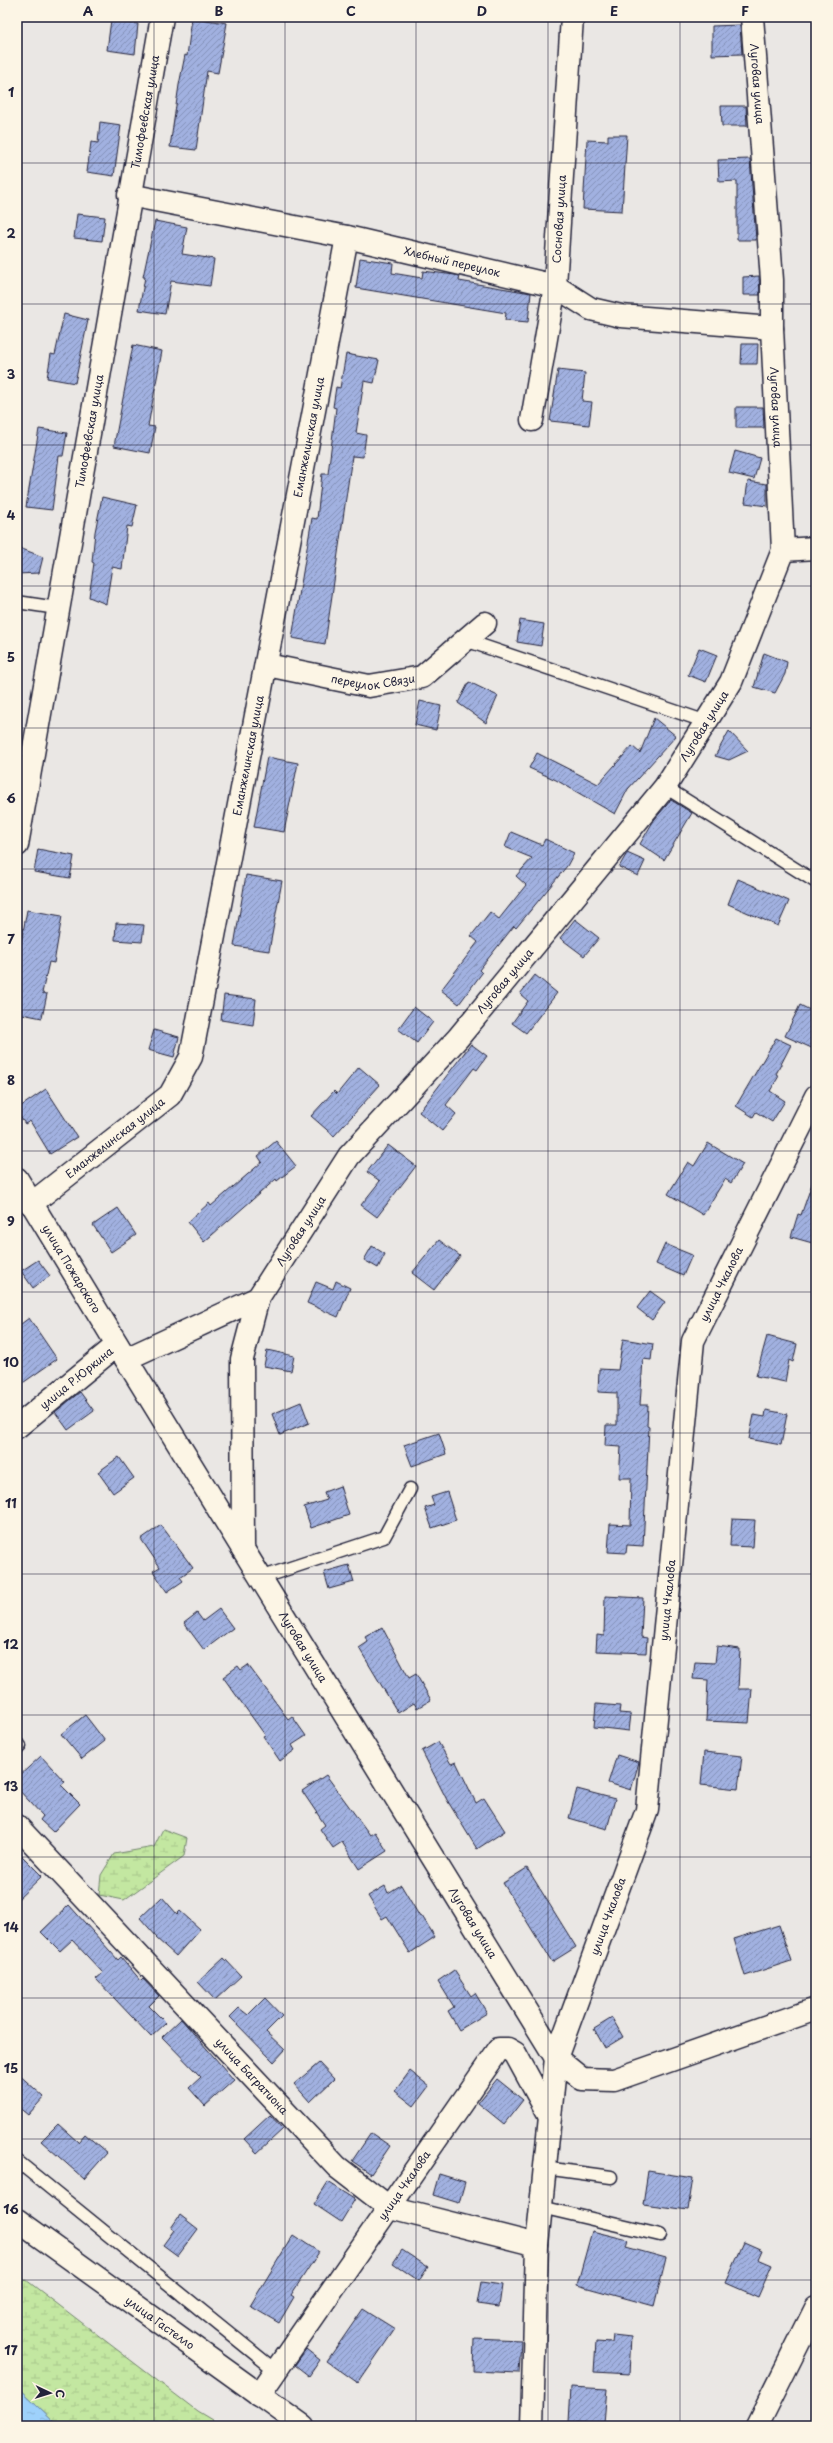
<svg xmlns="http://www.w3.org/2000/svg" width="833" height="2443" font-family="'Playpen Sans',sans-serif">
<style>
.wetland{fill:url(#wetland-marsh);stroke:#72846e}
.water{fill:url(#water-ripples);stroke:#6c8bae}
.building{fill:url(#building-hatch);stroke:#22223b}
.lines{fill:none;stroke-linecap:round;stroke-linejoin:round}
.lane-casing{stroke:#22223b;stroke-width:15}
.street-casing{stroke:#22223b;stroke-width:25}
.secondary-casing{stroke:#22223b;stroke-width:25}
.lane{stroke:#fcf5e5;stroke-width:12}
.street{stroke:#fcf5e5;stroke-width:22}
.secondary{stroke:#fcf5e5;stroke-width:22}
.grid{fill:none;stroke:#22223b;stroke-width:1;stroke-opacity:0.55}
.labels{text-anchor:middle;stroke-width:3.5;stroke-linejoin:round;paint-order:stroke}
.street-label{font-size:11px;fill:#22223b;stroke:#fcf5e5}
.neatline{fill:none;stroke:#22223b;stroke-width:1.5}
.grid-label{font-size:13px;text-anchor:middle;font-weight:bold;fill:#22223b}
</style>
<defs>
<pattern id="wetland-marsh" width="20" height="14" patternUnits="userSpaceOnUse"><rect width="20" height="14" fill="#c3e7a1"/><path d="M1 5h8M5 5V1M11 12h8M15 12V8" fill="none" stroke="#a7c68c"/></pattern>
<pattern id="water-ripples" width="26" height="14" patternUnits="userSpaceOnUse"><rect width="26" height="14" fill="#9ed1fb"/><path d="M2 4q2-2 4 0t4 0M15 11q2-2 4 0t4 0" fill="none" stroke="#88b3d8"/></pattern>
<pattern id="building-hatch" width="6" height="6" patternUnits="userSpaceOnUse"><rect width="6" height="6" fill="#a1b1e0"/><path d="M-1 1l2-2M0 6l6-6M5 7l2-2" fill="none" stroke="#8390b7"/></pattern>
</defs>
<rect width="100%" height="100%" fill="#eae7e4"/>
<filter id="ink" filterUnits="userSpaceOnUse"><feTurbulence type="fractalNoise" baseFrequency=".025" numOctaves="2"/><feDisplacementMap in="SourceGraphic" scale="8" xChannelSelector="R" yChannelSelector="G"/><feConvolveMatrix kernelMatrix="1 2 1 2 8 2 1 2 1" color-interpolation-filters="sRGB"/></filter>
<g filter="url(#ink)">
<g class="wetland">
<polygon points="163,1829 187,1838 184,1856 124,1900 99,1895 101,1875 114,1854 154,1847"/>
<polygon points="17,2273 197,2411 222,2426 59,2426 17,2386"/>
</g>
<polygon class="water" points="17,2386 59,2426 17,2426"/>
<g class="building">
<polygon points="192,18 227,23 218,73 207,71 196,150 170,147 179,85 185,55 187,56"/>
<polygon points="111,20 138,24 135,54 107,50"/>
<polygon points="740,25 742,54 712,55 712,26"/>
<polygon points="721,106 746,106 747,126 722,126"/>
<polygon points="100,122 121,125 114,176 87,172 91,142 98,143"/>
<polygon points="608,135 627,135 622,211 583,209 587,140 608,141"/>
<polygon points="750,159 756,240 737,240 737,181 719,182 718,160"/>
<polygon points="77,214 105,217 102,241 74,238"/>
<polygon points="155,221 187,227 182,254 214,259 210,286 171,281 165,314 139,310 145,277 143,277"/>
<polygon points="360,258 393,263 392,273 422,278 423,271 455,275 460,276 459,281 531,293 528,322 505,320 506,313 356,288"/>
<polygon points="759,276 760,295 743,295 743,277"/>
<polygon points="64,314 88,320 75,383 47,378 51,354 55,355"/>
<polygon points="742,344 758,344 757,364 741,364"/>
<polygon points="133,345 162,351 148,426 155,427 150,453 114,446"/>
<polygon points="346,354 379,360 374,383 364,381 356,433 366,435 363,457 352,456 325,644 292,638 312,518 317,519 322,474 328,474 336,408 333,407 336,387 340,388"/>
<polygon points="558,370 585,373 582,401 592,402 589,425 550,421"/>
<polygon points="736,407 763,407 764,428 736,428"/>
<polygon points="39,429 67,433 63,456 59,456 52,510 26,507"/>
<polygon points="735,451 760,458 754,479 729,473"/>
<polygon points="748,481 767,484 767,506 745,503"/>
<polygon points="102,497 137,505 132,527 127,526 122,569 112,567 106,604 89,597 94,563 92,562 95,532"/>
<polygon points="17,547 43,557 39,573 17,574"/>
<polygon points="520,620 544,624 541,646 517,642"/>
<polygon points="699,648 717,655 706,682 688,675"/>
<polygon points="764,653 787,662 785,674 775,693 754,687"/>
<polygon points="469,682 498,696 486,723 458,703"/>
<polygon points="420,701 441,706 436,730 415,725"/>
<polygon points="654,718 676,736 628,789 615,814 556,780 529,768 537,753 598,784 632,746 640,753"/>
<polygon points="729,731 748,751 729,760 715,756"/>
<polygon points="267,757 298,763 284,832 254,827"/>
<polygon points="671,800 692,813 664,860 640,844 654,820"/>
<polygon points="511,832 542,845 545,839 574,853 567,866 516,928 514,926 479,970 482,973 459,1004 441,990 478,942 471,936 490,912 499,919 526,885 516,876 532,858 505,847"/>
<polygon points="38,849 74,856 70,878 34,872"/>
<polygon points="627,853 645,861 638,876 619,867"/>
<polygon points="246,875 282,881 269,951 234,946"/>
<polygon points="738,879 789,901 778,926 728,904"/>
<polygon points="27,910 62,916 54,963 49,962 42,993 47,994 42,1018 17,1013 17,942 21,943"/>
<polygon points="575,919 599,938 584,956 560,938"/>
<polygon points="116,923 144,925 142,942 115,940"/>
<polygon points="535,975 557,993 526,1033 512,1023 528,1001 520,994"/>
<polygon points="224,995 256,999 253,1025 221,1020"/>
<polygon points="800,1005 816,1013 816,1050 785,1036"/>
<polygon points="414,1007 433,1022 417,1043 398,1029"/>
<polygon points="154,1030 179,1037 174,1057 148,1050"/>
<polygon points="776,1038 791,1045 776,1074 779,1076 770,1091 785,1101 772,1122 756,1112 753,1117 736,1106"/>
<polygon points="471,1044 487,1056 477,1070 474,1068 446,1105 456,1114 442,1131 419,1112"/>
<polygon points="359,1067 380,1085 334,1136 311,1116 334,1091 337,1094"/>
<polygon points="46,1089 77,1137 50,1154 30,1121 25,1124 17,1112 17,1109"/>
<polygon points="276,1141 296,1166 277,1181 276,1179 204,1242 188,1222 209,1203 211,1206 262,1162 258,1156"/>
<polygon points="708,1143 743,1164 731,1183 725,1179 703,1215 668,1194 688,1162 694,1166"/>
<polygon points="388,1145 416,1166 377,1217 361,1205 380,1181 367,1172"/>
<polygon points="813,1181 816,1181 816,1244 791,1237 798,1214 801,1215"/>
<polygon points="118,1208 136,1235 111,1252 93,1225"/>
<polygon points="439,1240 460,1256 434,1290 412,1273"/>
<polygon points="665,1244 692,1255 683,1276 656,1264"/>
<polygon points="372,1246 385,1254 378,1268 364,1260"/>
<polygon points="38,1260 50,1276 33,1288 21,1271"/>
<polygon points="336,1281 350,1288 338,1317 307,1303 316,1282 333,1289"/>
<polygon points="650,1291 665,1302 652,1320 637,1308"/>
<polygon points="29,1318 57,1359 17,1387 17,1327"/>
<polygon points="767,1336 797,1344 793,1362 789,1360 785,1382 756,1376"/>
<polygon points="623,1339 653,1344 651,1360 643,1359 640,1405 648,1405 647,1426 649,1427 643,1546 627,1545 626,1553 608,1552 610,1524 630,1525 631,1478 619,1478 621,1447 605,1446 606,1425 617,1425 617,1393 598,1392 599,1369 618,1370"/>
<polygon points="267,1350 294,1356 291,1371 264,1366"/>
<polygon points="80,1392 94,1411 68,1430 55,1412"/>
<polygon points="301,1402 309,1423 280,1435 272,1414"/>
<polygon points="766,1410 787,1414 781,1445 749,1439 754,1415 765,1417"/>
<polygon points="439,1433 446,1454 412,1466 404,1445"/>
<polygon points="119,1457 134,1478 113,1493 98,1472"/>
<polygon points="340,1486 349,1515 311,1528 304,1507 327,1500 324,1492"/>
<polygon points="447,1492 456,1520 432,1528 425,1508 434,1505 431,1497"/>
<polygon points="732,1519 755,1520 753,1547 730,1546"/>
<polygon points="161,1525 193,1568 180,1577 183,1581 167,1592 153,1571 160,1567 141,1539"/>
<polygon points="349,1565 354,1582 329,1589 324,1572"/>
<polygon points="605,1596 643,1598 641,1637 647,1638 646,1653 596,1651 597,1635 604,1636"/>
<polygon points="219,1609 233,1628 204,1650 184,1623 197,1613 203,1621"/>
<polygon points="382,1627 409,1678 416,1674 431,1700 417,1708 414,1703 398,1713 359,1648 368,1642 365,1637"/>
<polygon points="717,1646 740,1649 738,1689 752,1689 749,1723 706,1721 708,1680 693,1679 695,1662 715,1663"/>
<polygon points="248,1665 288,1719 292,1716 306,1736 292,1745 295,1750 280,1761 263,1736 265,1735 223,1677 238,1666 241,1670"/>
<polygon points="596,1704 620,1706 619,1713 631,1714 629,1731 594,1727"/>
<polygon points="85,1715 105,1741 82,1759 61,1734"/>
<polygon points="438,1742 451,1764 456,1762 476,1803 484,1798 505,1831 477,1849 447,1800 422,1751"/>
<polygon points="704,1752 742,1756 738,1789 701,1785"/>
<polygon points="617,1755 639,1762 631,1790 608,1783"/>
<polygon points="41,1756 65,1782 61,1785 80,1804 53,1832 40,1820 43,1816 17,1788 17,1778"/>
<polygon points="326,1775 370,1835 375,1832 387,1851 359,1869 342,1842 333,1848 320,1829 325,1825 302,1791"/>
<polygon points="577,1789 615,1799 607,1829 569,1818"/>
<polygon points="17,1851 42,1876 17,1900"/>
<polygon points="527,1868 576,1947 552,1962 503,1883"/>
<polygon points="401,1885 420,1917 422,1916 435,1937 410,1953 387,1916 382,1919 368,1896 385,1886 388,1893"/>
<polygon points="162,1897 177,1914 180,1911 200,1929 176,1956 156,1938 157,1937 140,1918"/>
<polygon points="69,1905 118,1960 121,1957 141,1981 143,1979 159,1996 149,2006 166,2023 151,2037 96,1979 103,1973 72,1940 60,1951 41,1932"/>
<polygon points="779,1925 791,1961 745,1976 734,1939"/>
<polygon points="224,1958 241,1976 215,2000 198,1982"/>
<polygon points="454,1970 471,1996 475,1993 487,2013 459,2030 448,2011 454,2007 438,1981"/>
<polygon points="265,1998 282,2016 266,2032 285,2050 274,2062 230,2017 239,2008 248,2015"/>
<polygon points="612,2018 623,2037 605,2048 594,2029"/>
<polygon points="181,2019 234,2080 205,2106 189,2088 201,2077 162,2037"/>
<polygon points="319,2063 334,2079 310,2102 294,2084"/>
<polygon points="410,2071 429,2086 414,2106 395,2091"/>
<polygon points="17,2073 44,2097 28,2115 17,2106"/>
<polygon points="497,2079 523,2100 504,2124 478,2103"/>
<polygon points="270,2115 283,2129 257,2153 244,2139"/>
<polygon points="58,2124 78,2142 85,2134 107,2153 84,2179 41,2141"/>
<polygon points="371,2133 390,2146 371,2174 352,2161"/>
<polygon points="648,2171 693,2178 688,2210 643,2204"/>
<polygon points="439,2174 465,2182 459,2203 433,2195"/>
<polygon points="328,2182 355,2199 341,2222 314,2204"/>
<polygon points="180,2215 198,2229 178,2256 163,2245 174,2230 171,2228"/>
<polygon points="592,2231 628,2240 626,2247 666,2258 654,2306 577,2285"/>
<polygon points="293,2235 319,2252 291,2295 294,2297 279,2323 250,2306"/>
<polygon points="744,2242 762,2250 758,2259 772,2265 758,2297 726,2283"/>
<polygon points="402,2250 428,2267 419,2281 393,2263"/>
<polygon points="481,2282 502,2285 499,2307 477,2304"/>
<polygon points="363,2309 395,2329 358,2383 327,2361"/>
<polygon points="613,2335 631,2337 629,2374 594,2372 596,2342 612,2343"/>
<polygon points="474,2338 521,2340 519,2373 473,2371"/>
<polygon points="306,2349 320,2360 309,2376 295,2365"/>
<polygon points="571,2387 607,2389 604,2424 569,2422"/>
</g>
<g class="lines">
<g class="lane-casing">
<g id="lane">
<polyline points="17,602 57,608"/>
<polyline points="465,640 707,722"/>
<polyline points="665,787 816,882"/>
<polyline points="260,1578 384,1537 410,1489"/>
<polyline points="17,1749 20,1746"/>
<polyline points="17,2161 276,2371"/>
<polyline points="545,2168 611,2177"/>
<polyline points="541,2207 660,2235"/>
</g>
</g>
<g class="street-casing">
<g id="street">
<path id="s1" d="M752,17l20,263v48l11,222 -52,132 -66,105 -207,251 -109,118 -91,142 -132,61 430,699 26,21 32,1 202,-71"/>
<path id="s2" d="M129,195l218,42 208,49 36,23 30,7 151,12"/>
<path id="s3" d="M532,420l23,-134 17,-269"/>
<polyline points="783,550 816,548"/>
<path id="s4" d="M267,665l102,21 53,-9 63,-54"/>
<path id="s5" d="M17,845l145,-828"/>
<path id="s6" d="M17,1179l109,180"/>
<path id="s7" d="M31,1204l139,-109 21,-38 156,-820"/>
<path id="s8" d="M17,1427l100,-82"/>
<polyline points="243,1549 242,1359 258,1298"/>
<path id="s9" d="M17,1826l320,341 53,41 147,37"/>
<path id="s10" d="M17,2220l286,206"/>
<path id="s11" d="M259,2395l240,-346h9l7,4 35,64"/>
<path id="s12" d="M532,2426l5,-181 19,-187 91,-248 46,-469 123,-245"/>
</g>
</g>
<g class="secondary-casing">
<polyline id="secondary" points="757,2426 816,2308"/>
</g>
<use href="#lane" class="lane"/>
<use href="#street" class="street"/>
<use href="#secondary" class="secondary"/>
</g>
</g>
<path class="grid" d="M154,17v2409M285,17v2409M416,17v2409M548,17v2409M680,17v2409M17,163h799M17,304h799M17,445h799M17,586h799M17,728h799M17,869h799M17,1010h799M17,1151h799M17,1292h799M17,1433h799M17,1574h799M17,1715h799M17,1857h799M17,1998h799M17,2139h799M17,2280h799"/>
<g class="labels">
<g class="street-label">
<text dy="4" stroke="none"><textPath href="#s1" startOffset="67">Луговая улица</textPath></text>
<text dy="4" stroke="none"><textPath href="#s5" startOffset="744">Тимофеевская улица</textPath></text>
<text dy="4" stroke="none"><textPath href="#s3" startOffset="203">Сосновая улица</textPath></text>
<text dy="4" stroke="none"><textPath href="#s2" startOffset="330">Хлебный переулок</textPath></text>
<text dy="4" stroke="none"><textPath href="#s1" startOffset="391">Луговая улица</textPath></text>
<text dy="4" stroke="none"><textPath href="#s5" startOffset="420">Тимофеевская улица</textPath></text>
<text dy="4" stroke="none"><textPath href="#s7" startOffset="851">Еманжелинская улица</textPath></text>
<text dy="4" stroke="none"><textPath href="#s4" startOffset="108">переулок Связи</textPath></text>
<text transform="translate(704 726) rotate(-58)" y="4">Луговая улица</text>
<text dy="4" stroke="none"><textPath href="#s7" startOffset="527">Еманжелинская улица</textPath></text>
<text transform="translate(505 981) rotate(-50)" y="4">Луговая улица</text>
<text dy="4" stroke="none"><textPath href="#s7" startOffset="107">Еманжелинская улица</textPath></text>
<text transform="translate(301 1231) rotate(-57)" y="4">Луговая улица</text>
<text dy="4" stroke="none"><textPath href="#s6" startOffset="105">улица Пожарского</textPath></text>
<text dy="4" stroke="none"><textPath href="#s12" startOffset="1168">улица Чкалова</textPath></text>
<text dy="4" stroke="none"><textPath href="#s8" startOffset="77">улица Р.Юркина</textPath></text>
<text dy="4" stroke="none"><textPath href="#s12" startOffset="844">улица Чкалова</textPath></text>
<text dy="4" stroke="none"><textPath href="#s1" startOffset="1938">Луговая улица</textPath></text>
<text dy="4" stroke="none"><textPath href="#s12" startOffset="520">улица Чкалова</textPath></text>
<text dy="4" stroke="none"><textPath href="#s1" startOffset="2262">Луговая улица</textPath></text>
<text dy="4" stroke="none"><textPath href="#s9" startOffset="343">улица Багратиона</textPath></text>
<text dy="4" stroke="none"><textPath href="#s11" startOffset="255">улица Чкалова</textPath></text>
<text dy="4" stroke="none"><textPath href="#s10" startOffset="176">улица Гастелло</textPath></text>
</g>
</g>
<rect width="833" height="2443" fill="none" stroke="#fcf5e5" stroke-width="44"/>
<g transform="translate(50 2393) rotate(94)" stroke="#fcf5e5" stroke-width="3" paint-order="stroke">
<path d="M0-3L7 15L0 10L-7 15Z" fill="#22223b"/>
<text y="-6" font-size="11" font-weight="bold" text-anchor="middle" fill="#22223b">С</text>
</g>
<rect x="22" y="22" width="789" height="2399" class="neatline"/>
<g class="grid-label">
<text x="88" y="16">A</text>
<text x="219" y="16">B</text>
<text x="351" y="16">C</text>
<text x="482" y="16">D</text>
<text x="614" y="16">E</text>
<text x="745" y="16">F</text>
<text x="11" y="97">1</text>
<text x="11" y="238">2</text>
<text x="11" y="379">3</text>
<text x="11" y="520">4</text>
<text x="11" y="662">5</text>
<text x="11" y="803">6</text>
<text x="11" y="944">7</text>
<text x="11" y="1085">8</text>
<text x="11" y="1226">9</text>
<text x="11" y="1367">10</text>
<text x="11" y="1508">11</text>
<text x="11" y="1649">12</text>
<text x="11" y="1791">13</text>
<text x="11" y="1932">14</text>
<text x="11" y="2073">15</text>
<text x="11" y="2214">16</text>
<text x="11" y="2355">17</text>
</g>
</svg>
